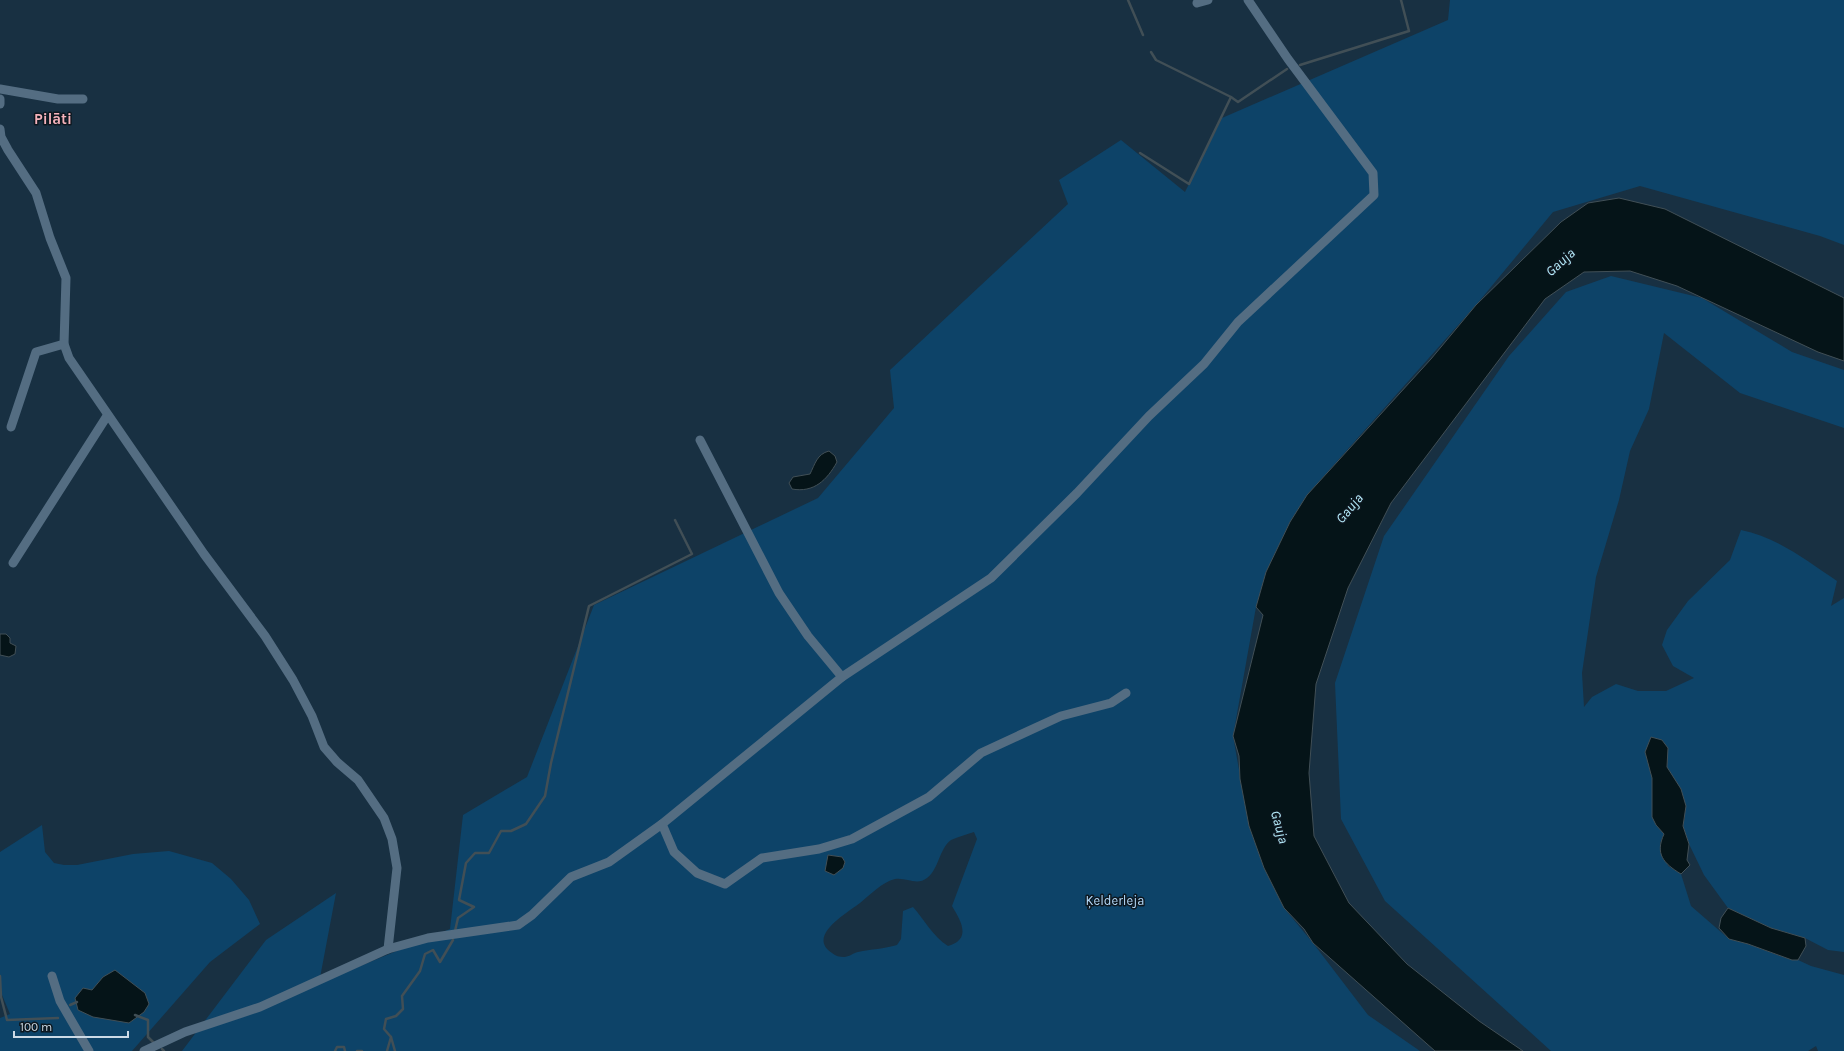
<svg xmlns="http://www.w3.org/2000/svg" width="1844" height="1051" font-family="Karla,sans-serif">
<style>
.green{fill:#0d4368;fill-rule:evenodd}
.water{fill:#051418;stroke:#414f56}
.lines{fill:none;stroke-linecap:round;stroke-linejoin:round}
.stream{stroke:#414f56;stroke-width:2.5}
.minor{stroke:#546d82;stroke-width:9}
.labels{text-anchor:middle;stroke-width:3;stroke-linejoin:round;paint-order:stroke}
.park-label{font-size:13px;fill:#b5dafa;stroke:#0d171f}
.water-label{font-size:14px;font-style:italic;fill:#b5ebfb;stroke:#0d171f}
.quarter-label{font-size:15px;font-weight:bold;fill:#f5b2bb;stroke:#0d171f}
</style>
<rect width="100%" height="100%" fill="#183042"/>
<g class="green">
<path d="M1450,0h394v245l-24,-9 -180,-50 -87,26 -77,93 -169,190 -17,27 -24,50 -10,35 -23,129 16,90 15,42 20,40 29,35 55,72 52,36h-1238l84,-111 70,-47 -17,90 131,-54 13,-114 64,-38 67,-172 224,-107 76,-90 -4,-38 178,-166 -9,-24 62,-40 64,52 37,-74 226,-98zM974,832l3,7 -25,67c9,15 20,33 -4,40 -15,-9 -24,-27 -35,-39l-10,4 -2,28 -4,6c-13,4 -26,4 -39,7 -5,1 -9,5 -14,5 -5,0 -8,-1 -12,-4 -26,-17 15,-40 28,-50 10,-8 22,-21 35,-24 11,-2 22,7 32,-1 12,-9 12,-29 24,-38 7,-3 16,-6 23,-8z"/>
<path d="M1611,276l91,22 90,54 52,18v58l-104,-35 -76,-60 -15,76 -19,42 -11,49 -23,77 -14,96 2,34 8,-10 24,-13 22,7h28l28,-13 -21,-12 -11,-21 5,-15 21,-29 42,-41 11,-30c36,7 66,31 96,51l-6,25 13,-8v354l-16,-2 -23,-12 -34,-10 -43,-20 -24,-33 -15,-31 -6,-18 2,-10 -13,-40 -5,-9 1,-19 -23,4 7,26 4,47 8,9 -4,9 8,23 13,8 10,32 38,33 19,5 44,16h6l13,6 33,9v76h-26l-2,-5 -8,5h-257l-166,-150 -44,-82 -6,-136 49,-147 125,-180 57,-64z"/>
<polygon points="42,825 45,852 54,863 64,865 77,865 133,854 169,851 212,863 231,879 249,900 260,924 210,962 132,1051 0,1051 0,1018 10,1014 0,990 0,852"/>
</g>
<g class="water">
<polygon points="1619,198 1665,209 1844,298 1844,361 1818,352 1677,286 1630,271 1584,272 1545,299 1391,503 1348,588 1316,684 1309,773 1314,836 1349,903 1407,964 1479,1021 1523,1051 1435,1051 1313,943 1304,929 1284,908 1264,868 1249,826 1240,779 1239,756 1233,736 1263,615 1256,607 1266,572 1290,522 1307,495 1431,359 1476,305 1561,222 1588,203"/>
<path d="M829,451l6,5 2,6c-10,18 -23,31 -45,27l-3,-6 4,-6 17,-3c5,-10 7,-20 19,-23z"/>
<polygon points="0,634 6,634 10,638 10,643 16,646 15,654 9,657 0,655"/>
<path d="M1651,737l11,3 6,8 -1,19 14,22 5,17 -3,20 6,18 -2,16 3,5 -9,9c-18,-11 -26,-20 -17,-40l-8,-9 -4,-8v-39l-7,-26z"/>
<polygon points="828,855 842,857 845,862 843,868 834,875 825,871"/>
<polygon points="1728,908 1771,928 1805,938 1806,946 1798,960 1792,960 1748,944 1729,939 1719,928 1721,918"/>
<polygon points="115,970 145,993 149,1004 144,1012 129,1023 93,1017 78,1010 75,998 83,988 92,990 103,977"/>
</g>
<g class="lines">
<g class="stream">
<polyline points="1128,0 1143,35"/>
<polyline points="1300,65 1409,31 1401,0"/>
<polyline points="1231,97 1238,102 1287,69"/>
<polyline points="1140,153 1189,184 1231,97 1156,60 1151,52"/>
<polyline points="455,931 458,918 474,907 459,900 466,863 475,853 489,853 501,831 511,831 526,824 545,796 551,763 589,606 692,554 675,520"/>
<polyline points="0,976 1,997 7,1020 58,1018"/>
<polyline points="70,1005 77,1002"/>
<polyline points="135,1015 148,1020 148,1037 154,1043"/>
<polyline points="391,1037 384,1029 386,1019 396,1016 403,1009 402,996 420,971 425,954 433,950 440,962 453,940"/>
<polyline points="162,1049 164,1051"/>
<polyline points="335,1051 337,1047 344,1047 345,1051"/>
<polyline points="357,1051 362,1051"/>
<polyline points="387,1051 391,1037 395,1051"/>
</g>
<g class="minor">
<polyline points="1197,3 1208,0"/>
<polyline points="0,89 58,99 83,99"/>
<polyline points="0,99 0,104"/>
<polyline points="0,129 1,137 8,150 36,193 50,238 66,278 64,344 69,358 204,554 265,636 293,680 312,716 324,747 337,762 358,780 384,818 392,839 397,868 388,949"/>
<polyline points="11,427 36,352 64,344"/>
<polyline points="700,440 779,593 808,636 842,677"/>
<polyline points="13,563 107,416"/>
<polyline points="662,824 842,677 991,578 1077,493 1149,416 1204,364 1238,322 1374,195 1373,173 1288,59 1248,0"/>
<polyline points="52,976 60,1001 89,1051"/>
<polyline points="144,1051 185,1032 260,1007 388,949 428,938 518,925 532,915 571,877 609,862 662,824 674,852 697,873 725,884 762,858 819,849 852,839 929,797 981,753 1061,716 1111,703 1126,693"/>
</g>
</g>
<g class="labels">
<g class="park-label">
<text x="1115" y="905">Ķelderleja</text>
</g>
<g class="water-label">
<text transform="translate(1560 262) rotate(-42)" y="5">Gauja</text>
<text transform="translate(1349 508) rotate(-50)" y="5">Gauja</text>
<text transform="translate(1280 827) rotate(75)" y="5">Gauja</text>
</g>
<g class="quarter-label">
<text x="53" y="124">Pilāti</text>
</g>
</g>
<path d="M14 1031v6h114v-6" fill="none" stroke="#ccdae6" stroke-width="2"/>
<text x="20" y="1031" font-size="12" fill="#ccdae6" stroke="#0d171f" stroke-width="3" paint-order="stroke">100 m</text>
</svg>
